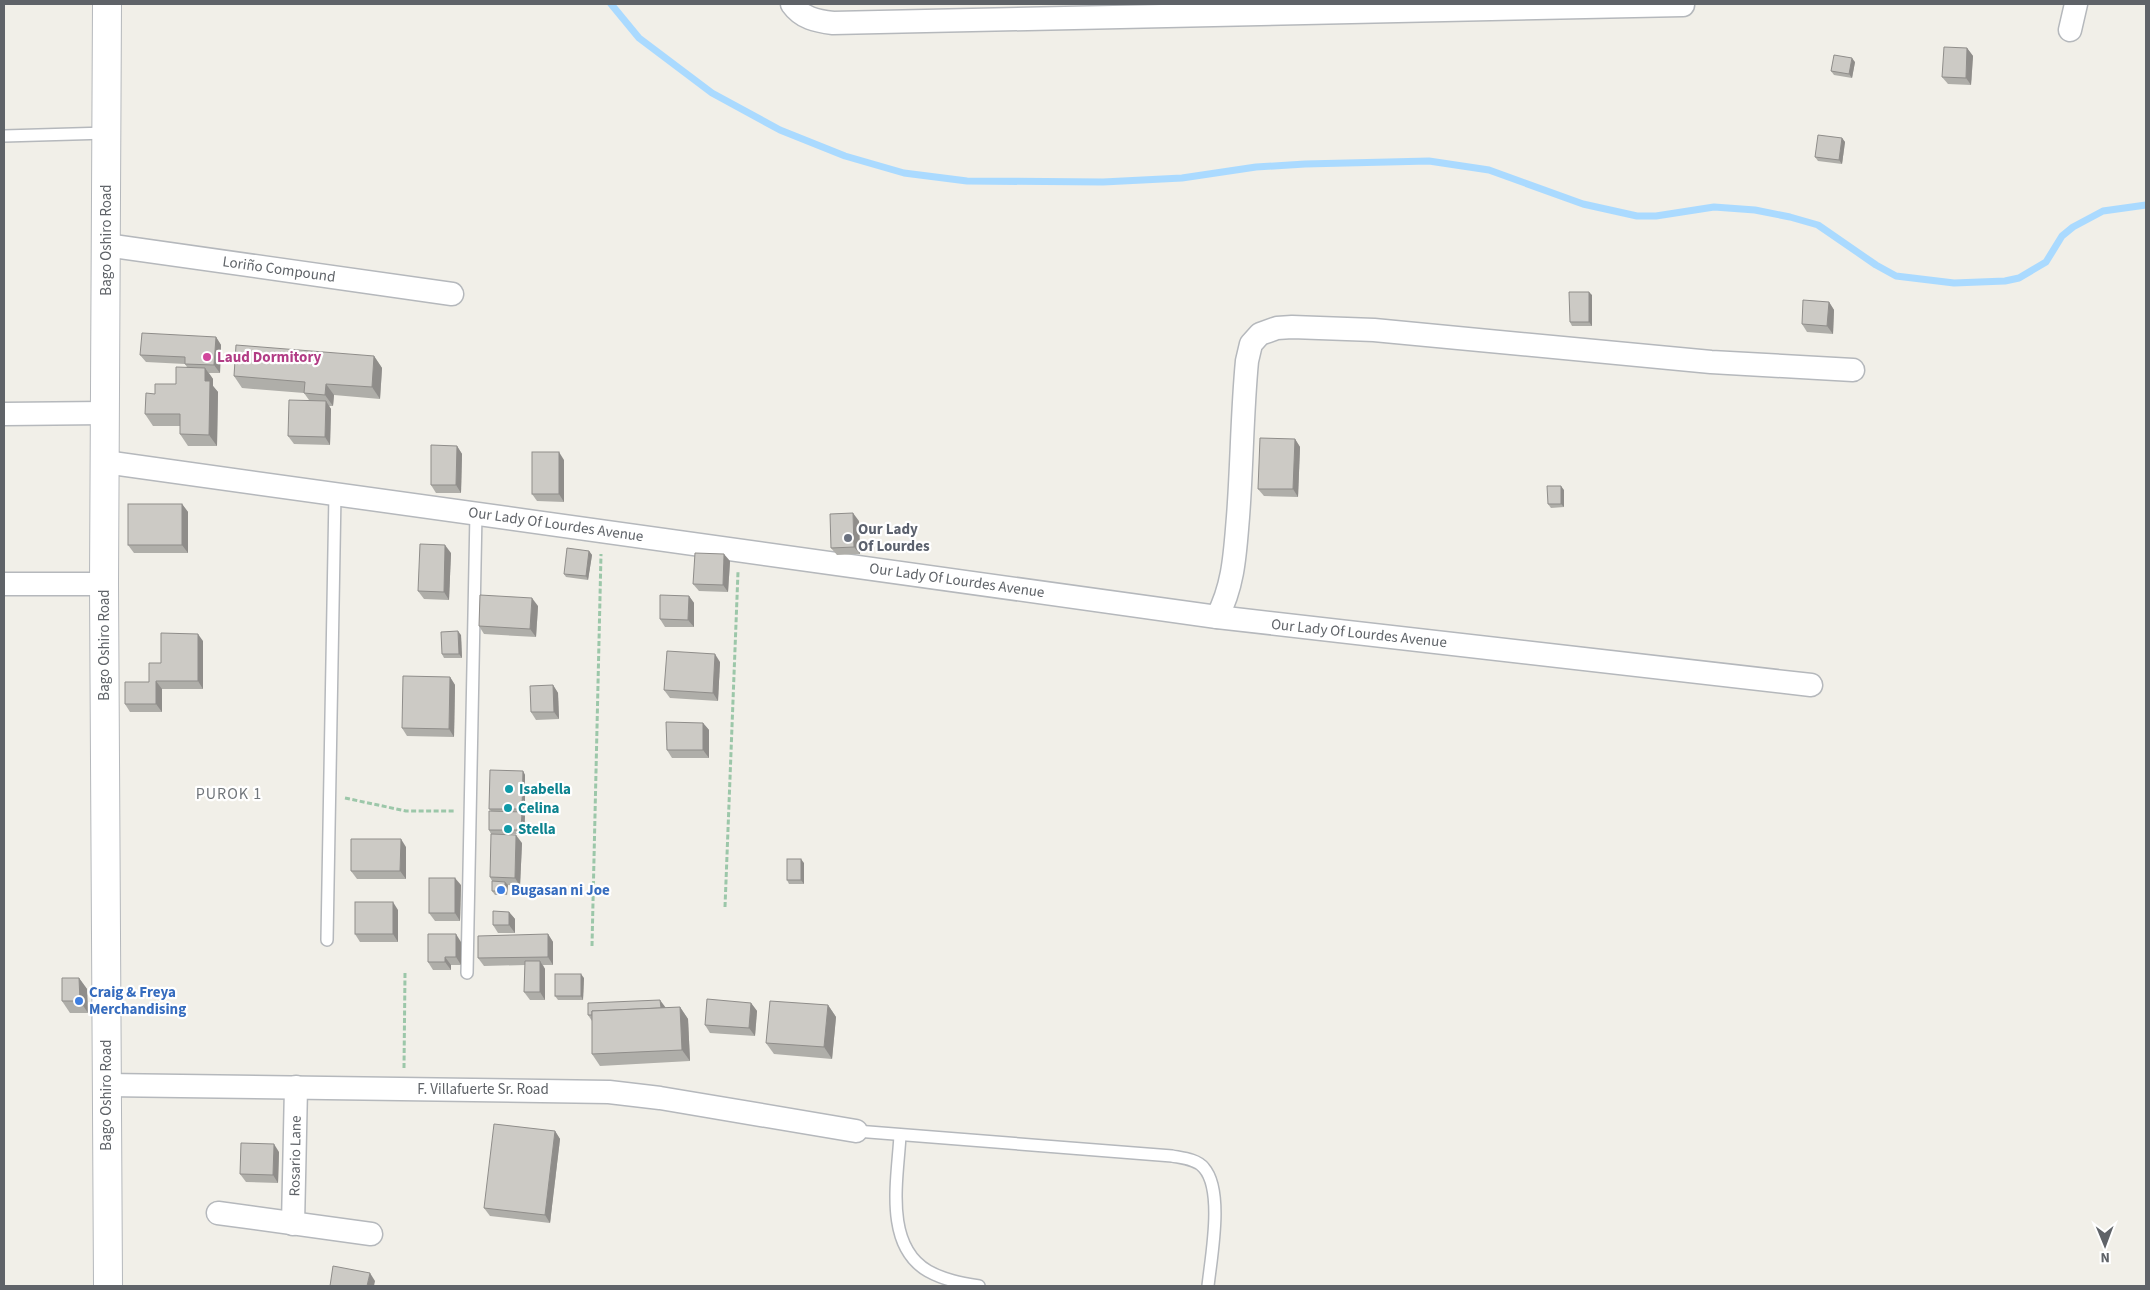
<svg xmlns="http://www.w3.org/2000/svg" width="2150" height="1290" font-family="'Source Sans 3',sans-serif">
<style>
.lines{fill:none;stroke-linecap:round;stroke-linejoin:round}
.stream{stroke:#aadaff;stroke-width:7}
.service-casing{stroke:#b5b8bc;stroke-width:14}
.minor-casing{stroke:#b5b8bc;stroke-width:25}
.tertiary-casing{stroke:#b5b8bc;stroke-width:30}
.path{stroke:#9cc7a9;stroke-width:3;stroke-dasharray:5 2.5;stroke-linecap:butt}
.service{stroke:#fff;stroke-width:11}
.minor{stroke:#fff;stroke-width:22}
.tertiary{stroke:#fff;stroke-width:28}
.wall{fill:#afaea9}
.shaded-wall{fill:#8f8d8a}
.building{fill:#cccac5;stroke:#8f8d8a}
.hotel-dot{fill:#d1479c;stroke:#fff;stroke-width:2}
.worship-dot{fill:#6b7280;stroke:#fff;stroke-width:2}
.culture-dot{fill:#0f9aa8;stroke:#fff;stroke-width:2}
.shop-dot{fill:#3f7fe0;stroke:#fff;stroke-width:2}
.labels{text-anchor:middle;stroke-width:4.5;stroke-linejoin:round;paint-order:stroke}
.street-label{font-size:15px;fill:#5f6368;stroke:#fff}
.hotel-label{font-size:15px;font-weight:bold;fill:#b23c85;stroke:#fff;text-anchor:start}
.worship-label{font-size:15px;font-weight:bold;fill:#5b616d;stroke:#fff;text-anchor:start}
.culture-label{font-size:15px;font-weight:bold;fill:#0d838f;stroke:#fff;text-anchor:start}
.shop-label{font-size:15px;font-weight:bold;fill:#366cbe;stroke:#fff;text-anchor:start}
.neighbourhood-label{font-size:16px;letter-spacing:1px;fill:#70757a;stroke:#fff}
</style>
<rect width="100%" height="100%" fill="#f1efe8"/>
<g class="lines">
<polyline class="stream" points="611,4 639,38 712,93 780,130 845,156 904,173 967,181 1103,182 1182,178 1256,167 1305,164 1429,161 1489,170 1583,204 1637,216 1656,216 1714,207 1755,210 1790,217 1818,225 1876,265 1896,276 1954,283 2005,281 2019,278 2046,262 2062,236 2073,227 2103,211 2146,205"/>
<g class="service-casing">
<g id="service">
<polyline points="4,136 107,133"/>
<polyline points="327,940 335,494"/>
<polyline points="467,973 476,513"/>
<path d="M856,1131l316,25c10,2 25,3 32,12 20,23 7,89 4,118"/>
<path d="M900,1135c-2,42 -17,110 28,136 16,9 33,12 51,15"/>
</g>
</g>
<g class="minor-casing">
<g id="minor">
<path d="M792,4c10,14 24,17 41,19l850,-18"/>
<polyline points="2070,30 2076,4"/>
<polyline points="106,245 452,294"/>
<polyline points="4,414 105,413"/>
<polyline points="105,462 1217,617 1811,685"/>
<polyline points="4,584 104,584"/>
<path d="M1217,617c17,-32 18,-65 21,-100 4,-52 4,-104 9,-156l4,-17 9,-10 17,-6 15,-1 82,3 337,32 142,8"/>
<polyline points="106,1085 609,1092 660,1098 856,1131"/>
<polyline points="218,1213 371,1234"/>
<polyline points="293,1224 296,1087"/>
</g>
</g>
<g class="tertiary-casing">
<polyline id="tertiary" points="107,4 104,584 108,1286"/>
</g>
<g class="path">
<polyline points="345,798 406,811 455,811"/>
<polyline points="725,907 738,572"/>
<polyline points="592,946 601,554"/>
<polyline points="404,1068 405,973"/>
</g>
<use href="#service" class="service"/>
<use href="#minor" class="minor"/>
<use href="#tertiary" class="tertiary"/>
</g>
<g class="wall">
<polygon points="1967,48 1973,56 1971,85 1948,84 1942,77"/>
<polygon points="1855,62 1852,78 1834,75 1831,71"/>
<polygon points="1842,138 1845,142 1842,164 1818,161 1815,157"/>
<polygon points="1592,295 1592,326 1572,326 1570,322"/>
<polygon points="1829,302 1834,310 1833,334 1807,332 1802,324"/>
<polygon points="216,337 221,345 220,373 209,373 213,379 213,386 218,392 217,446 188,446 180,434 180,426 153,426 145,414 155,394 176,384 187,367 185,364 146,362 140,355"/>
<polygon points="374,356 382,368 380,399 334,395 333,406 329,406 331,409 330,445 294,444 288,436 309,400 304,393 242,388 234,376"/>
<polygon points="1295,439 1300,447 1298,497 1264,496 1258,489"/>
<polygon points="457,446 462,454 461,493 436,493 431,485"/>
<polygon points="564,460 564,502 537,501 532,494"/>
<polygon points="1564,490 1564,507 1551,508 1548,504"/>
<polygon points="182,504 188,512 188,553 134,553 128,545"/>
<polygon points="859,521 860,554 837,555 831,548"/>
<polygon points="589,551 592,555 588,580 566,577 564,574"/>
<polygon points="451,553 449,600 424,599 418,591"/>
<polygon points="730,561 728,592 699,591 693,584"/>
<polygon points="689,596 694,603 694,627 665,627 660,619"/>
<polygon points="538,606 536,637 484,634 479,626"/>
<polygon points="461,635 462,658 444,658 442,654"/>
<polygon points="203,641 203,689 162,689 162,712 130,712 125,704 149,682 161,663"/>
<polygon points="720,662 718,701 670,698 664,690"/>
<polygon points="450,677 455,685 454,737 407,736 402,728"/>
<polygon points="553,685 558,693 559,719 536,720 531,712"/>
<polygon points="703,723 709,730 709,758 672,758 667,750"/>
<polygon points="523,771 525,775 525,813 523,813 525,816 524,834 491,834 489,830 491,811 489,809"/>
<polygon points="522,843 520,886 508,885 507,895 495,895 492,891 492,881 490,877"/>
<polygon points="406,847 406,879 357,879 351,871"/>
<polygon points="804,863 804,884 789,884 787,880"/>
<polygon points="461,885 460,921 435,921 429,913"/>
<polygon points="398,910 398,942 360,942 355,934"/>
<polygon points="509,912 515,919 515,933 498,933 493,925"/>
<polygon points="548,934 553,942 553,965 543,965 545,969 545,1000 530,1000 524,992 525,965 484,966 478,958"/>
<polygon points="461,942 461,965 451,965 451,970 433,970 428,962"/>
<polygon points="79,978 87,989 88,1013 70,1013 62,1001"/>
<polygon points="584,978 583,1000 558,1000 555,996"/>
<polygon points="751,1003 757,1011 755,1036 710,1033 705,1025"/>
<polygon points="828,1005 836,1017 832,1059 774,1054 766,1043"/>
<polygon points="680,1007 688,1019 690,1061 600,1066 592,1054 592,1021 588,1015 666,1008"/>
<polygon points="555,1131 560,1139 550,1223 490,1216 484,1208"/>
<polygon points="279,1152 278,1183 246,1182 240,1174"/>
</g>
<g class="shaded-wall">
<polygon points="1967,48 1973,56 1971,85 1966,78"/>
<polygon points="1852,58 1855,62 1852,78 1849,74"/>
<polygon points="1842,138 1845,142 1842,164 1839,160"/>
<polygon points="1589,292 1592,295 1592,326 1589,322"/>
<polygon points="1829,302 1834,310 1833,334 1827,326"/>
<polygon points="216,337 221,345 220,373 214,365"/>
<polygon points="374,356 382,368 380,399 372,387"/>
<polygon points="205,368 213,379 213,386 218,392 217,446 209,435 205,381"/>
<polygon points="326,384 334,395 333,406 325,395"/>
<polygon points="326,401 331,409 330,445 325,437"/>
<polygon points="1295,439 1300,447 1298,497 1293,489"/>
<polygon points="457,446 462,454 461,493 456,485"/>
<polygon points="559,452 564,460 564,502 559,494"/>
<polygon points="1561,486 1564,490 1564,507 1561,504"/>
<polygon points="182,504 188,512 188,553 182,545"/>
<polygon points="853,513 859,521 860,554 854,547"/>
<polygon points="445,545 451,553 449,600 444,592"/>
<polygon points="589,551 592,555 588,580 586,576"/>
<polygon points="724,554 730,561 728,592 723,585"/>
<polygon points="689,596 694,603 694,627 688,620"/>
<polygon points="532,598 538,606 536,637 530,629"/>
<polygon points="458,631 461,635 462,658 459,654"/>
<polygon points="198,634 203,641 203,689 198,681"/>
<polygon points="715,654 720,662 718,701 713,693"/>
<polygon points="450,677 455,685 454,737 449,729"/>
<polygon points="156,681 162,689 162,712 156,704"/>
<polygon points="553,685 558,693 559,719 554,712"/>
<polygon points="703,723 709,730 709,758 703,750"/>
<polygon points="523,771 525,775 525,813 522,809"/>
<polygon points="522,812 525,816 524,834 521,830"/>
<polygon points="516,835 522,843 520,886 515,878"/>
<polygon points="401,839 406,847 406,879 400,871"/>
<polygon points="801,859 804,863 804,884 801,880"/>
<polygon points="455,878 461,885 460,921 455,913"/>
<polygon points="505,882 508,885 507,895 505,891"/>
<polygon points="393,902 398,910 398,942 393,934"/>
<polygon points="509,912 515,919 515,933 509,925"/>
<polygon points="456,934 461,942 461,965 456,957"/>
<polygon points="548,934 553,942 553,965 548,957"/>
<polygon points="445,957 451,965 451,970 445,962"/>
<polygon points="540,961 545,969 545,1000 540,992"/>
<polygon points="581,974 584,978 583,1000 581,996"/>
<polygon points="79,978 87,989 88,1013 80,1001"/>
<polygon points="660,1000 666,1008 661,1012"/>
<polygon points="751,1003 757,1011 755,1036 749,1028"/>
<polygon points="828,1005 836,1017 832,1059 824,1047"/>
<polygon points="680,1007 688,1019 690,1061 682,1050"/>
<polygon points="555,1131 560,1139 550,1223 545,1215"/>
<polygon points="274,1144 279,1152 278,1183 273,1175"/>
<polygon points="370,1273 375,1281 374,1286 367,1286"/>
</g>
<g class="building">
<polygon points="1944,47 1967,48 1966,78 1942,77"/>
<polygon points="1834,55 1852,58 1849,74 1831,71"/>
<polygon points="1818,135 1842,138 1839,160 1815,157"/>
<polygon points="1569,292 1589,292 1589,322 1570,322"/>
<polygon points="1803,300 1829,302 1827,326 1802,324"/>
<polygon points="142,333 216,337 214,365 185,364 185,357 140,355"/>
<polygon points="236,345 374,356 372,387 326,384 325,395 304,393 305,382 234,376"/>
<polygon points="176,367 205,368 205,381 210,381 209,435 180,434 180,414 145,414 146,393 155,394 155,384 176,384"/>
<polygon points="289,400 326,401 325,437 288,436"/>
<polygon points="1260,438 1295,439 1293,489 1258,489"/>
<polygon points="431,445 457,446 456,485 431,485"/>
<rect x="532" y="452" width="27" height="42"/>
<polygon points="1547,486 1561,486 1561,504 1548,504"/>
<rect x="128" y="504" width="54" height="41"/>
<polygon points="853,513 854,547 831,548 830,514"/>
<polygon points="420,544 445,545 444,592 418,591"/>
<polygon points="567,548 589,551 586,576 564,574"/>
<polygon points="695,553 724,554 723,585 693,584"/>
<polygon points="480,595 532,598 530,629 479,626"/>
<polygon points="660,595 689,596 688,620 660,619"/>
<polygon points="458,631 459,654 442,654 441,632"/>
<polygon points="161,633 198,634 198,681 156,681 156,704 125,704 125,682 149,682 149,663 161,663"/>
<polygon points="667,651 715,654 713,693 664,690"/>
<polygon points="403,676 450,677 449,729 402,728"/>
<polygon points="553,685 554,712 531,712 530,686"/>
<polygon points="666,722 703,723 703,750 667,750"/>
<polygon points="490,770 523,771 522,809 489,809"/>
<polygon points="489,811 522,812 521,830 489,830"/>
<polygon points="491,834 516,835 515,878 490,877"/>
<polygon points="351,839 401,839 400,871 351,871"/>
<rect x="787" y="859" width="14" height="21"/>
<rect x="429" y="878" width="26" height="35"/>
<polygon points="492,881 505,882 505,891 492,891"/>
<rect x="355" y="902" width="38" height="32"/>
<polygon points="493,911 509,912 509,925 493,925"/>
<polygon points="428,934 456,934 456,957 445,957 445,962 428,962"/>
<polygon points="548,934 548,957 478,958 478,936"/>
<polygon points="525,961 540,961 540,992 524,992"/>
<rect x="555" y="974" width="26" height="22"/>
<polygon points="62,978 79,978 80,1001 62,1001"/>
<polygon points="707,999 751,1003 749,1028 705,1025"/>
<polygon points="660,1000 661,1008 592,1011 592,1015 588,1015 588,1003"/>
<polygon points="770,1001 828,1005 824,1047 766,1043"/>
<polygon points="680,1007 682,1050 592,1054 592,1011"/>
<polygon points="494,1124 555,1131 545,1215 484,1208"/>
<polygon points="241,1143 274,1144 273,1175 240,1174"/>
<polygon points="333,1266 370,1273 367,1286 330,1286"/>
</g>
<circle class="hotel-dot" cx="207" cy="357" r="5"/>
<circle class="worship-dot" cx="848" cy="538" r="5"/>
<g class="culture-dot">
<circle cx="509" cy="789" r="5"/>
<circle cx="508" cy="808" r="5"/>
<circle cx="508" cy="829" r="5"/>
</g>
<g class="shop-dot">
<circle cx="501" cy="890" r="5"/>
<circle cx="79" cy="1001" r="5"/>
</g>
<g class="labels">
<g class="street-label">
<text transform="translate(106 240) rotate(-90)" y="5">Bago Oshiro Road</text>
<text transform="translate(279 269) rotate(8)" y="5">Loriño Compound</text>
<text transform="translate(556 524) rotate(8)" y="5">Our Lady Of Lourdes Avenue</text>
<text transform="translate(957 580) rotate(8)" y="5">Our Lady Of Lourdes Avenue</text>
<text transform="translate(1359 633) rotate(6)" y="5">Our Lady Of Lourdes Avenue</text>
<text transform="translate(104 645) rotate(-90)" y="5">Bago Oshiro Road</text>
<text x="483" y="1094">F. Villafuerte Sr. Road</text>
<text transform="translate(106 1095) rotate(-90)" y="5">Bago Oshiro Road</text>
<text transform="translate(295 1156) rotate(-89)" y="5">Rosario Lane</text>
</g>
<g class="hotel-label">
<text x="217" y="362">Laud Dormitory</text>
</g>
<g class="worship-label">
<text x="858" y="534">Our Lady<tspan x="858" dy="17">Of Lourdes</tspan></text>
</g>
<g class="culture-label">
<text x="519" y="794">Isabella</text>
<text x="518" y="813">Celina</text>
<text x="518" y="834">Stella</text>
</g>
<g class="shop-label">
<text x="511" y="895">Bugasan ni Joe</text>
<text x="89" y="997">Craig &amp; Freya<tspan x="89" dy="17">Merchandising</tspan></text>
</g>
<g class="neighbourhood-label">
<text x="229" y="799">PUROK 1</text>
</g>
</g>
<rect width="2150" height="1290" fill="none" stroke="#5f6368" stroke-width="10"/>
<g transform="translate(2105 1245) rotate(179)" stroke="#ffffff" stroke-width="4" paint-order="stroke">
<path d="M0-4L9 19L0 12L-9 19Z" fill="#5f6368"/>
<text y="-8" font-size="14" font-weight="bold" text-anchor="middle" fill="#5f6368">N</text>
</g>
</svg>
